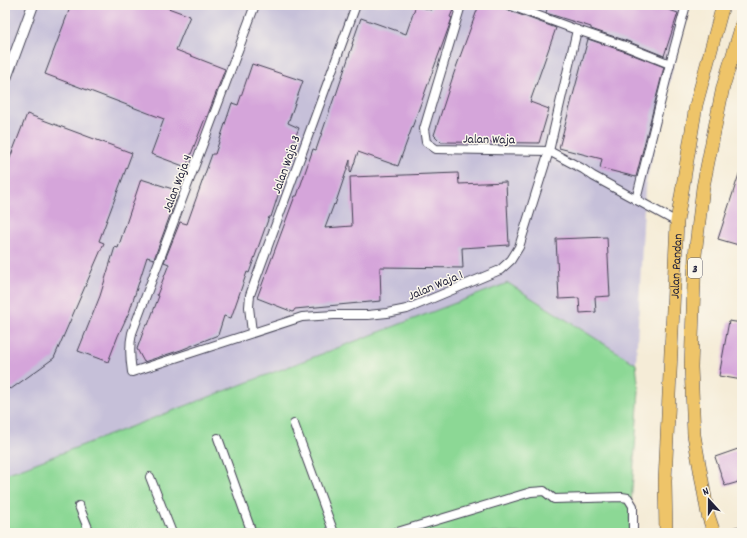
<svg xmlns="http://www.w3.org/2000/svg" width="747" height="538" font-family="Dekko,sans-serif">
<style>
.industrial{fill:#c6c0d9}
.green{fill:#8cd895;stroke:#577d68}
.building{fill:#d5a5da}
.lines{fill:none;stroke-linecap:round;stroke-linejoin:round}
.minor-casing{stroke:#424052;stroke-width:10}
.tertiary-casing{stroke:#424052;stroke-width:12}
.trunk-casing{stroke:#424052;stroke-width:14}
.minor{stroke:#fff;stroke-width:8}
.tertiary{stroke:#fff;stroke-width:10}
.trunk{stroke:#eec469;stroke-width:13}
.labels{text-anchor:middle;stroke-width:3;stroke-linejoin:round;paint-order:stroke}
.shield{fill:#fbf7ec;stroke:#636270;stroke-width:1}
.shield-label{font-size:12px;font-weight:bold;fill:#22223b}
.street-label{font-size:13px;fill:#22223b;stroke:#fbf7ec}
</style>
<rect width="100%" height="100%" fill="#fbf7ec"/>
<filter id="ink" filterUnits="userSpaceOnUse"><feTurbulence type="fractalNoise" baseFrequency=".025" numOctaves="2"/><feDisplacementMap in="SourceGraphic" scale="8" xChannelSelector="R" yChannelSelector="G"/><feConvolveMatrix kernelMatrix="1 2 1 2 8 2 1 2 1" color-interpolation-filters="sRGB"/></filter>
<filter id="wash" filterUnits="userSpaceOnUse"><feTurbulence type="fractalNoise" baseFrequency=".012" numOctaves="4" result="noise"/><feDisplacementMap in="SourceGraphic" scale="16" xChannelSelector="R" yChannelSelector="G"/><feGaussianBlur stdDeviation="0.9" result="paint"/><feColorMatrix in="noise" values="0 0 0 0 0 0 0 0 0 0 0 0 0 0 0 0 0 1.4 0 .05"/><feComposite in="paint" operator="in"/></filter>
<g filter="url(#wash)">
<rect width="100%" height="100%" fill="#f5ecd7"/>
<polygon class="industrial" points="5,5 690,5 679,42 645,187 636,364 508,283 20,469 5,474"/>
<polygon class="green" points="508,283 636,364 639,391 629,533 5,533 5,474 20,469"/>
<g id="blocks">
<g class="building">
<polygon points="71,5 160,5 190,16 176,50 225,69 207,117 206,116 186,167 151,154 164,119 45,74"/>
<polygon points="416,5 431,10 433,5 455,5 450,17 452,18 451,21 398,166 358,152 351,173 350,172 350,160 335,205 334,204 325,228 352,226 350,177 458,173 459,184 506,182 509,245 462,248 463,268 380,267 381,301 295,309 293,312 257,298 295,196 297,196 313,149 316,150 335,95 336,95 353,44 352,44 361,18 406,34"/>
<polygon points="479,5 494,5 556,28 530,102 549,109 539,143 441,142 434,135 454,73"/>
<polygon points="548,5 655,5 678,13 664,56 627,41 591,29 591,27 546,13"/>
<polygon points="588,39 623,51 664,67 636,177 600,168 602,159 559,148"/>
<polygon points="252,64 303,81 288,123 299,128 289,152 290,152 282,176 284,177 271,217 269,217 249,273 247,272 231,318 224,316 218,335 181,350 144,362 137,349 146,324 148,325 159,296 157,295 169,264 164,262 180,222 187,224 212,154 215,154 232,103 238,105"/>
<polygon points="27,114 132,153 99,241 104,243 54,358 11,389 5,387 5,171"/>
<polygon points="740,171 742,171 742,246 718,239"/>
<polygon points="141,179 179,191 154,259 147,257 130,310 118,336 108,362 78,351 100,296 115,247 118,248"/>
<polygon points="607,237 610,296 595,297 596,312 580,313 579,298 559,299 556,239"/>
<polygon points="729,321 742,323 742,380 719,376"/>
<polygon points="738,449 742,460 742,481 725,486 715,457"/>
</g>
</g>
</g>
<g filter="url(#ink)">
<use href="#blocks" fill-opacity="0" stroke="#424052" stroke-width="1"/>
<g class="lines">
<g class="minor-casing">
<g id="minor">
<path d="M255,5l-123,328c-3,13 -2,26 0,39l170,-55 32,-2h34l19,-2 20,-4 93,-39 11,-10 8,-13 30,-96 28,-121"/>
<polyline points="461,5 424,129 426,142 436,149 549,151 583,169 593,176 677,222"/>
<polyline points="509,5 577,30 625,46 670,64"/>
<polyline points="636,200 670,64 686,5"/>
<polyline points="252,332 249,307 250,295 356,5"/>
<polyline points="294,424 334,533"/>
<polyline points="218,438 252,533"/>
<polyline points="150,477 172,533"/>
<polyline points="79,506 90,533"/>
<polyline points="394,533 531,492 544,491 554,499 622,497 628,498 633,506 633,533"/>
<polyline points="729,533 742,530"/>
</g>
</g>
<g class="tertiary-casing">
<polyline id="tertiary" points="5,81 33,5"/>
</g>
<g class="trunk-casing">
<g id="trunk">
<path id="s1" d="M666,533l-1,-52 12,-259 19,-117 27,-100"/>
<polyline points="714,533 708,515 694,435 691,367 695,255 703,187 723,87 742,25"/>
</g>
</g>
<use href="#minor" class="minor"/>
<use href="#tertiary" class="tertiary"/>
<use href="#trunk" class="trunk"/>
</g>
</g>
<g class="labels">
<rect class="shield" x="688" y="258" width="14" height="20" rx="3"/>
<g class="shield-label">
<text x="695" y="272">3</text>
</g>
<g class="street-label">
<text transform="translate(489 138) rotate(1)" y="5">Jalan Waja</text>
<text transform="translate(285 164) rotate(-70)" y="5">Jalan Waja 3</text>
<text transform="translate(176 183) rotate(-69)" y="5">Jalan Waja 4</text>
<text dy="5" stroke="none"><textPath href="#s1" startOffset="267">Jalan Pandan</textPath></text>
<text transform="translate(435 284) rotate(-23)" y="5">Jalan Waja 1</text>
</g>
</g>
<rect width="747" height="538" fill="none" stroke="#fbf7ec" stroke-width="20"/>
<g transform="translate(709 500) rotate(339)" stroke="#fbf7ec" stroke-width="3" paint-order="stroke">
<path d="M0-3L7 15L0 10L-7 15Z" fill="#22223b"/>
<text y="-6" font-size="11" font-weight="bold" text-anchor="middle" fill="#22223b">N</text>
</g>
</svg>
